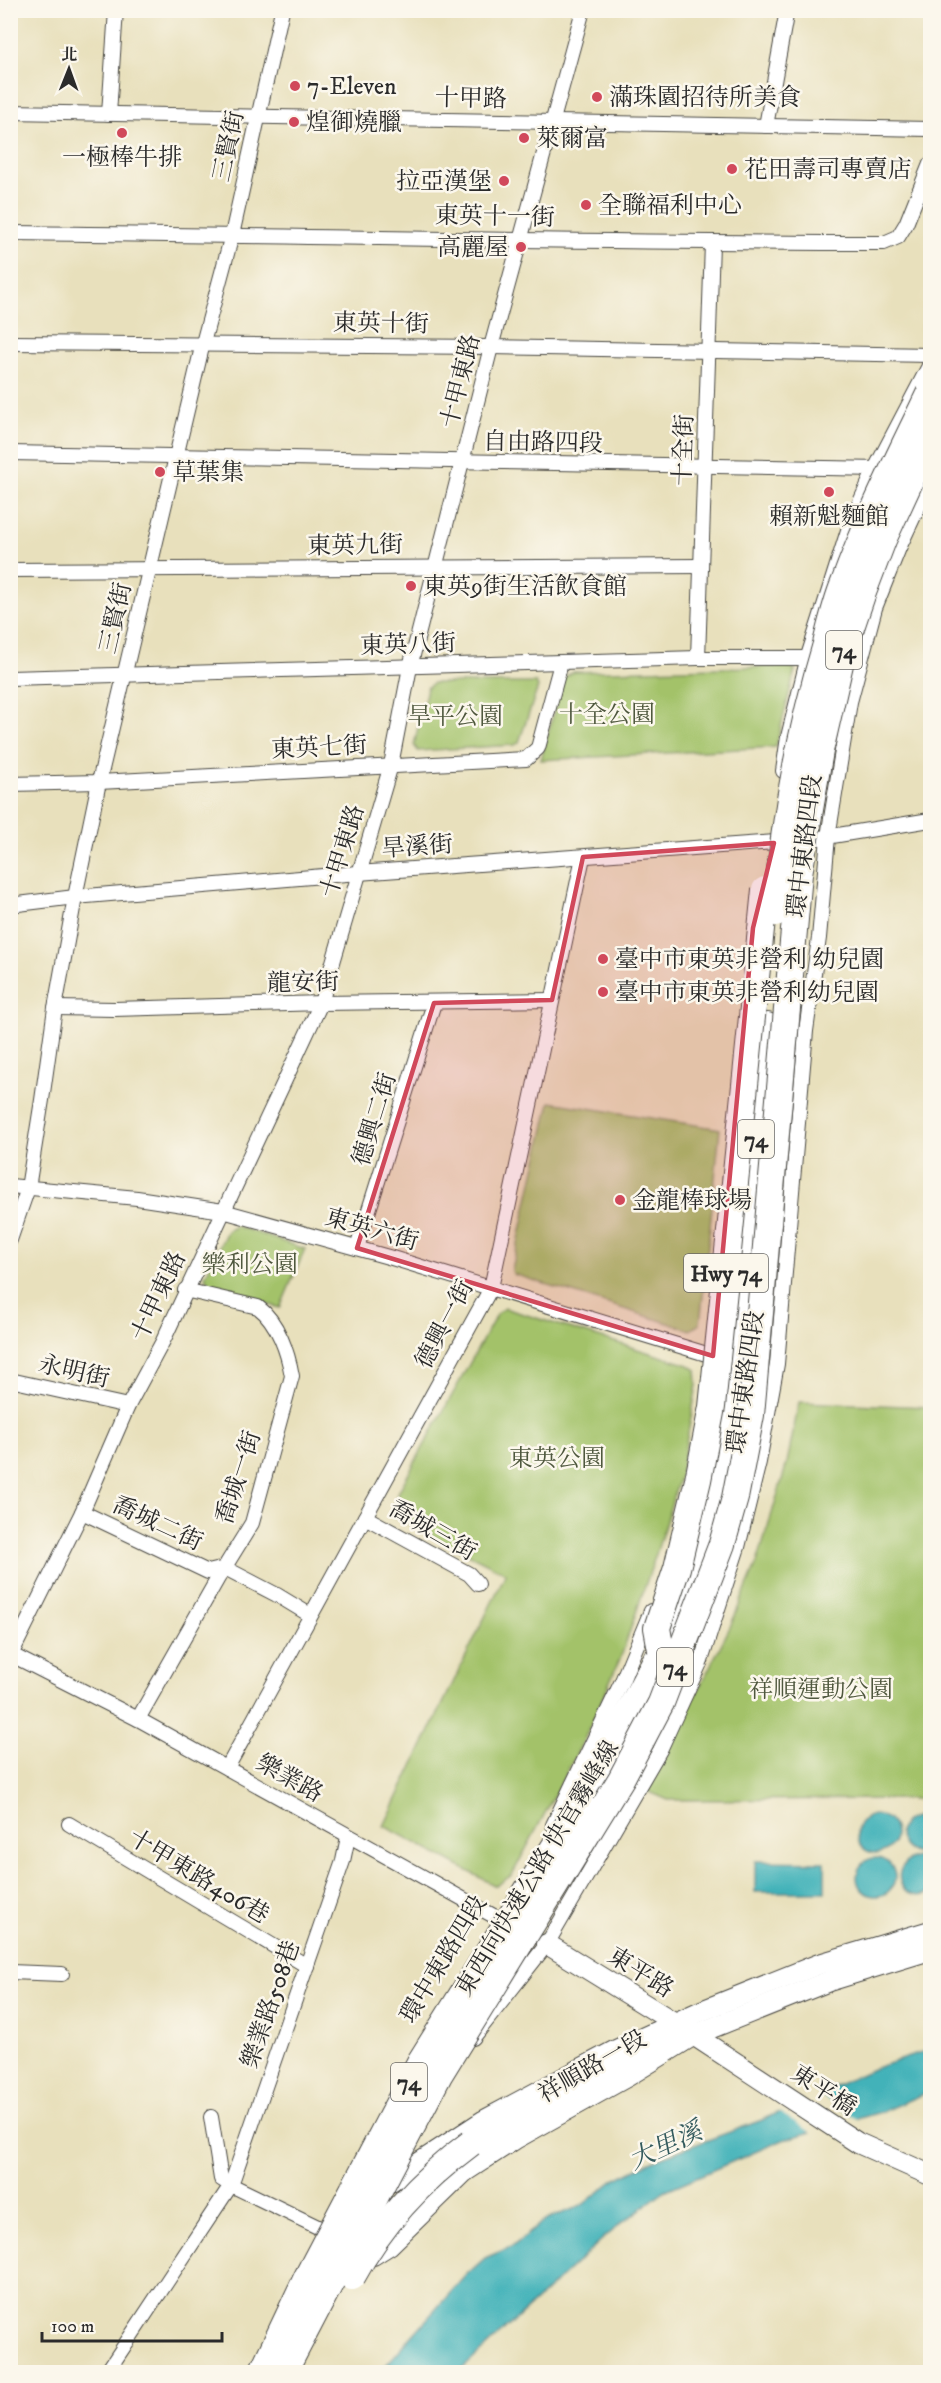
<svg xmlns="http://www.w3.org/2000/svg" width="941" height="2383" font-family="'IM FELL DW Pica','Noto Serif TC',serif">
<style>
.green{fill:#a3c269;stroke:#67764a;stroke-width:1.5}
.water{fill:#42b2b9;stroke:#366e72;stroke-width:1.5}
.pier{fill:#e8e0bc}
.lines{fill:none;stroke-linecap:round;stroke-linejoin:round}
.street-casing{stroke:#474641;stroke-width:16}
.secondary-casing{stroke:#474641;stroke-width:22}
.highway-casing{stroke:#474641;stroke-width:28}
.street{stroke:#fff;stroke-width:14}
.secondary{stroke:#fff;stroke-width:20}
.highway{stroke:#fff;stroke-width:26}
.highway-bridge-casing{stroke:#474641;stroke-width:28;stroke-linecap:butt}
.highway-bridge{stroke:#fff;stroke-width:26}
.marked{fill:#d1495b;fill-opacity:0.2;stroke:#d1495b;stroke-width:4.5;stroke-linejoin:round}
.poi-dot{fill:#d1495b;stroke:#fbf7ec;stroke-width:2}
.labels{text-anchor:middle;stroke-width:5;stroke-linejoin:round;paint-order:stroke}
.shield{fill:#fbf7ec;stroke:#696865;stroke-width:1.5}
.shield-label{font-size:22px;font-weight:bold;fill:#2b2b2b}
.poi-label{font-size:24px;fill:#2b2b2b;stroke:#fbf7ec;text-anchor:start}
.street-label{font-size:24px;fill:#2b2b2b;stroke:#fbf7ec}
.park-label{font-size:24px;fill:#4f583e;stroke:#fbf7ec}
.water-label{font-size:26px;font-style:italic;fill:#335a5d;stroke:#fbf7ec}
</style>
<rect width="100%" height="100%" fill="#fbf7ec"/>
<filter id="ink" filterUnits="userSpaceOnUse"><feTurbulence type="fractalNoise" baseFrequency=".0167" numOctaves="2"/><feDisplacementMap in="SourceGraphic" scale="12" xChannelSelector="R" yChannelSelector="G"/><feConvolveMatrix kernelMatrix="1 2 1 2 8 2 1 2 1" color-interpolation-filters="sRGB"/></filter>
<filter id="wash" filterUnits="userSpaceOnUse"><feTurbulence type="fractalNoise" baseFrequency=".008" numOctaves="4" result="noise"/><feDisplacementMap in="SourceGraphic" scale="24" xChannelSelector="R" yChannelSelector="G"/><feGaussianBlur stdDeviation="1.35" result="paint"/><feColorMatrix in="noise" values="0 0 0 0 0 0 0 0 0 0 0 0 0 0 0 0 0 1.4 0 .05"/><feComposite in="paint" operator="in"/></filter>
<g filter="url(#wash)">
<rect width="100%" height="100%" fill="#e8e0bc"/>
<g class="green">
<polygon points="787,666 795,670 776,747 541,760 563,678 573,672"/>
<polygon points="433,683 536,683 538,687 519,742 515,745 418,751 414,745 427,688"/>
<polygon points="550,1102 720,1129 700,1324 690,1330 513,1274 512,1270"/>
<polygon points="236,1226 305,1249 280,1308 211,1286 205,1276 227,1231"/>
<polygon points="504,1308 689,1365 696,1370 697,1385 680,1476 657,1551 622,1654 584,1740 512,1875 496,1886 384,1826 506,1573 391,1515 399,1491 497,1314"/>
<polygon points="799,1402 930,1407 930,1799 668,1800 647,1791 730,1627 757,1563 787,1463"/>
</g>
<g class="water">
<circle cx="876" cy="1834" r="19"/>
<path d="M917,1816l13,3v31c-15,8 -29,0 -31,-18l6,-11z"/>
<path d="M917,1857l13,5v30c-27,16 -46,-26 -13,-35z"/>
<circle cx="876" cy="1877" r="19"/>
<polygon points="755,1861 825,1862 825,1892 755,1892"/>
<polygon points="930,2050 930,2091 881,2112 783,2140 664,2191 608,2234 459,2372 380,2372 466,2275 485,2258 513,2246 547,2219 581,2206 614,2180 654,2160 762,2120 875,2068"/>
</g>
<polygon class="pier" points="815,2092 860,2121 814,2134 776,2110"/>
</g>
<g filter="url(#ink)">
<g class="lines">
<g class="street-casing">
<g id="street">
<polyline points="10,112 930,129"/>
<polyline points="109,114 116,10"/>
<polyline points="766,126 787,10"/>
<path d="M10,233c292,3 583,10 874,10l14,-6 8,-13 24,-60"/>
<polyline points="10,343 491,347 930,355"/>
<polyline points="10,453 881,469"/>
<polyline points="10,570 701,566"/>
<polyline points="698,658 712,243"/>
<polyline points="10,678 698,658 808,658"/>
<polyline points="783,771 788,737 809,653 850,524 875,469 930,364"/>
<polyline points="10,784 99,782 526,759 538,748 561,663"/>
<polyline points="820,838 930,820"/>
<polyline points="10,905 75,897 358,873 789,841"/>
<polyline points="55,1008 114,1009 321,1003 552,1000"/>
<polyline points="10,1186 137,1198 223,1211 392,1258 713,1356"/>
<polyline points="10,1240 28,1188 42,1100 55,1008 75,897 99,782 203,343 232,235 282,10"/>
<polyline points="357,1248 434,1003"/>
<polyline points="10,1380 128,1406"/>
<polyline points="82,1512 208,1572 225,1568 277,1595 310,1615"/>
<polyline points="365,1517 469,1574 478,1584"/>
<polyline points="10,1654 138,1719 510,1925"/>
<polyline points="10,1657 82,1512 128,1406 163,1341 321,1003 391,765 410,667 491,347 583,10"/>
<path d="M138,1719l80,-141 34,-55 40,-147c-4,-23 -14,-54 -34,-69l-73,-17"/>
<polyline points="227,1768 491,1288 583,857"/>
<polyline points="69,1824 307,1966"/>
<polyline points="553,1825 622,1681 651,1611"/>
<polyline points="10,1972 62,1974"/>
<polyline points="473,2038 547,1944 660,1750 701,1661 738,1547 759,1462 777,1364 806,1031 819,938 828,837 850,702 875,608 899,548 930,482"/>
<polyline points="324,2230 231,2185 343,1861 348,1837"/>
<polyline points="107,2372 231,2185 221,2179 211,2117"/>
</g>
</g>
<g class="secondary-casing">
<g id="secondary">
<polyline points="547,1944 675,2023 858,2143 930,2175"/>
<polyline points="379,2189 483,2121 616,2050 699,2012 819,1964 930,1931"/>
<polyline points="363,2257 373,2255 389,2245 464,2172 515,2139 628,2076 694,2035 829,1981 930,1950"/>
</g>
</g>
<g class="highway-casing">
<g id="highway">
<polyline points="581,1804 664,1644 691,1571 714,1490 723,1451 746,1251 767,1026"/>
<polyline points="471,2143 493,2129 687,2031"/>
</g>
</g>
<use href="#street" class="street"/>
<use href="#secondary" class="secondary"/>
<use href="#highway" class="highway"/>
<g class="highway-bridge-casing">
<g id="highway-bridge">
<path d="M776,913c7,-91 24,-182 50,-269 5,-20 10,-42 18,-61 24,-66 56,-128 86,-191"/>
<polyline points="661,1650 657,1628 677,1568 698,1480 712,1407 765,890"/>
<path d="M352,2277c29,-54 69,-97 119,-134"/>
<polyline points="262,2372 307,2277 420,2062 581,1804"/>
<polyline points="284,2372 439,2075 621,1779 661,1703 722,1544 735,1498 751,1415 799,874 820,751 843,651 862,595 883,540 930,438"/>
</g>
</g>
<use href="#highway-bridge" class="highway-bridge"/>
</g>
</g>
<path class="marked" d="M774,843l-21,85 -40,428 -356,-108 77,-245 118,-3 31,-143z"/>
<g class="poi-dot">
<circle cx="295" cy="86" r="6"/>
<circle cx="597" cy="97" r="6"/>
<circle cx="294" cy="122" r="6"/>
<circle cx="122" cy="133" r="6"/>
<circle cx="524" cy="138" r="6"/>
<circle cx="732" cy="169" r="6"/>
<circle cx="504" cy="181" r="6"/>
<circle cx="586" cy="205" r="6"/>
<circle cx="521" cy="247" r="6"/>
<circle cx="160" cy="472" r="6"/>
<circle cx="829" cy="492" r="6"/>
<circle cx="411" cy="586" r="6"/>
<circle cx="603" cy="959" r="6"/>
<circle cx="603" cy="992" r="6"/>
<circle cx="620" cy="1200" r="6"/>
</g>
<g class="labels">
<g class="shield">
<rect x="826" y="631" width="36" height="38" rx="4.5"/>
<rect x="738" y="1120" width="36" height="38" rx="4.5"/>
<rect x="684" y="1254" width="84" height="38" rx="4.5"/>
<rect x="657" y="1648" width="36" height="38" rx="4.5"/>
<rect x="391" y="2063" width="36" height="38" rx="4.5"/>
</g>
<g class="shield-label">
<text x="844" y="658">74</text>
<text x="756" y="1147">74</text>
<text x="726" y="1281">Hwy 74</text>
<text x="675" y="1675">74</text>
<text x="409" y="2090">74</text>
</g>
<g class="poi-label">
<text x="307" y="94">7-Eleven</text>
<text x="609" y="105">滿珠園招待所美食</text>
<text x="306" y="130">煌御燒臘</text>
<text x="536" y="146">萊爾富</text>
<text x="122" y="165" text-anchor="middle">一極棒牛排</text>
<text x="744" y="177">花田壽司專賣店</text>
<text x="492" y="189" text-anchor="end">拉亞漢堡</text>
<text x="598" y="213">全聯福利中心</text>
<text x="509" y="255" text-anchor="end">高麗屋</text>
<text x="172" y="480">草葉集</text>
<text x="829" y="524" text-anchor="middle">賴新魁麵館</text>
<text x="423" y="594">東英9街生活飲食館</text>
<text x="615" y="967">臺中市東英非營利 幼兒園</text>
<text x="615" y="1000">臺中市東英非營利幼兒園</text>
<text x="632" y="1208">金龍棒球場</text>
</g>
<g class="street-label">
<text transform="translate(471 98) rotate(1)" y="8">十甲路</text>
<text transform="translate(228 146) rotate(-78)" y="8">三賢街</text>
<text transform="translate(495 216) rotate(1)" y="8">東英十一街</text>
<text transform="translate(381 323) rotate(1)" y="8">東英十街</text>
<text transform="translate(460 381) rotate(-76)" y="8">十甲東路</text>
<text transform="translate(543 442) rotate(1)" y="8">自由路四段</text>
<text transform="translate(683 450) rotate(-88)" y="8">十全街</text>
<text transform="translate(355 545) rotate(-1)" y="8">東英九街</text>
<text transform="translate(115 618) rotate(-77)" y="8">三賢街</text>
<text transform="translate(408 644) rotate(-2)" y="8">東英八街</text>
<text transform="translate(319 747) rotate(-3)" y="8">東英七街</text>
<text transform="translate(417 846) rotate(-4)" y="8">旱溪街</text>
<text transform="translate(804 846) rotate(-83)" y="8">環中東路四段</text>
<text transform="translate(342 851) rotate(-73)" y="8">十甲東路</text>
<text transform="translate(303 982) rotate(-1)" y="8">龍安街</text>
<text transform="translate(374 1119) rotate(-73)" y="8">德興二街</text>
<text transform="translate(372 1229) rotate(16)" y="8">東英六街</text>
<text transform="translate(158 1296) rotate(-65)" y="8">十甲東路</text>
<text transform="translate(444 1324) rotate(-62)" y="8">德興一街</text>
<text transform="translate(74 1371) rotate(13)" y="8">永明街</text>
<text transform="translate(745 1382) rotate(-82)" y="8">環中東路四段</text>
<text transform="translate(238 1477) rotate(-72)" y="8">喬城一街</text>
<text transform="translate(158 1523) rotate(25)" y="8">喬城二街</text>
<text transform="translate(433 1530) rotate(30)" y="8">喬城三街</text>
<text transform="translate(290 1778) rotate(29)" y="8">樂業路</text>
<text transform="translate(537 1868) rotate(-59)" y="8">東西向快速公路 快官霧峰線</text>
<text transform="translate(199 1876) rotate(31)" y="8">十甲東路406巷</text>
<text transform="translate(443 1959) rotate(-59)" y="8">環中東路四段</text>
<text transform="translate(641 1972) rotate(32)" y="8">東平路</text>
<text transform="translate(270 2004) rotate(-71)" y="8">樂業路508巷</text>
<text transform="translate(592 2066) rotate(-30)" y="8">祥順路一段</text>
<text transform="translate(824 2090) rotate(33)" y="8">東平橋</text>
</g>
<g class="park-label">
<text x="607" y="722">十全公園</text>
<text x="455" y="724">旱平公園</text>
<text x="250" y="1272">樂利公園</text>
<text x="557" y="1466">東英公園</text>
<text x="821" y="1697">祥順運動公園</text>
</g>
<g class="water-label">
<text transform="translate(665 2145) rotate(-25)" y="9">大里溪</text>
</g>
</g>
<rect width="941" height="2383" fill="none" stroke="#fbf7ec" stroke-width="36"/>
<g transform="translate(69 69) rotate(1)" stroke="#fbf7ec" stroke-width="4.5" paint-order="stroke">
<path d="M0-4.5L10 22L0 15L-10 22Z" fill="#2b2b2b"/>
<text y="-9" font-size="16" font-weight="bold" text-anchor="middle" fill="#2b2b2b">北</text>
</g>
<path d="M42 2332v9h180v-9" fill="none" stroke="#2b2b2b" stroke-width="3"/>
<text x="51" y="2332" font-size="18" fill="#2b2b2b" stroke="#fbf7ec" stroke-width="4.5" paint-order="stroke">100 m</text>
</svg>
